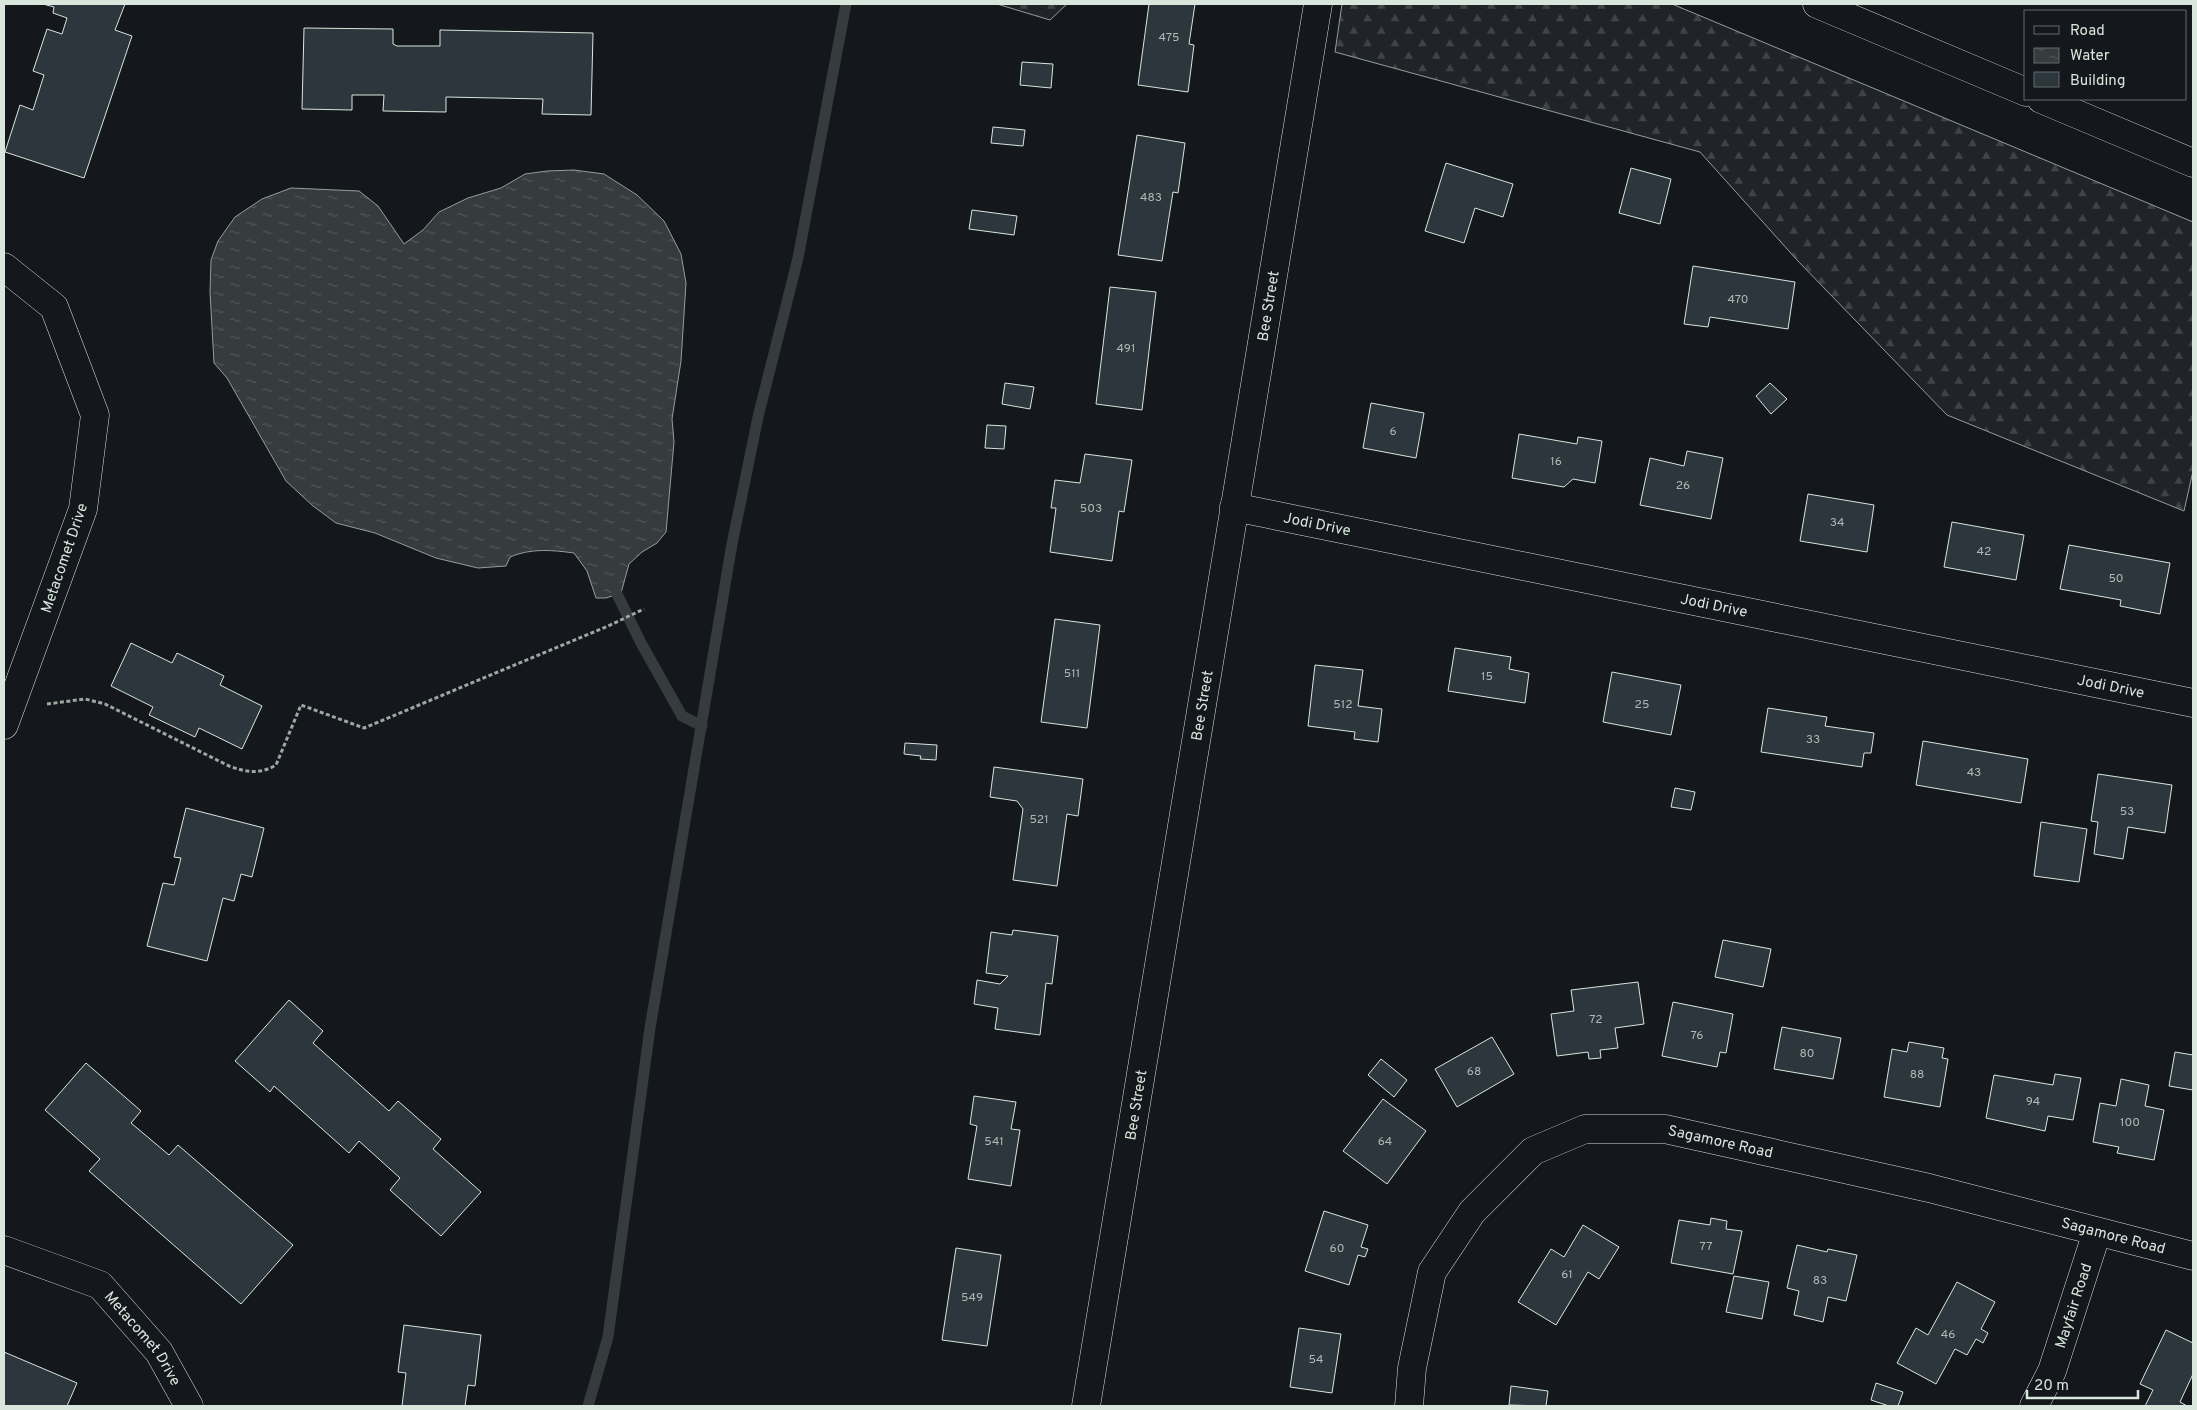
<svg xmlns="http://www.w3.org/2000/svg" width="2197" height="1410" font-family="Overpass,sans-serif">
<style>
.forest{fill:url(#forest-firs);stroke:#939e99}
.water{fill:url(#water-ripples);stroke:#939e99}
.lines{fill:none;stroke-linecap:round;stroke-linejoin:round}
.stream{stroke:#363b3e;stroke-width:11}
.building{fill:#2c363c;stroke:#d8e6dc}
.street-casing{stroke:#d8e6dc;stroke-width:29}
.secondary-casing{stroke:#d8e6dc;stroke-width:29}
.highway-casing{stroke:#d8e6dc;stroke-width:29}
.path{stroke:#9da8a2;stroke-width:3;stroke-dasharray:4 2.5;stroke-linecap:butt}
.street{stroke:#14181c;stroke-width:28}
.secondary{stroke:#14181c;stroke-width:28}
.highway{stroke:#14181c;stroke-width:28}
.labels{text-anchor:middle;stroke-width:4;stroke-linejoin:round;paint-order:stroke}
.number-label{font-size:12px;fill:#adbab4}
.street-label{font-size:15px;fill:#d8e6dc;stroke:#14181c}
</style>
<defs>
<pattern id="forest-firs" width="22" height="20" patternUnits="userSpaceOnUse" patternTransform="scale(1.25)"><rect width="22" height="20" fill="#202428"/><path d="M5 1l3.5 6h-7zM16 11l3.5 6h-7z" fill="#404447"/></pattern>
<pattern id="water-ripples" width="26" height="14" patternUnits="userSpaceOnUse" patternTransform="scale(1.25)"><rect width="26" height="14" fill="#363b3e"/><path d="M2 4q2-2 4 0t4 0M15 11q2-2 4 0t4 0" fill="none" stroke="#525759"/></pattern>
</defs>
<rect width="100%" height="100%" fill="#14181c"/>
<g class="forest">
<polygon points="997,4 1067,4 1050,20"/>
<polygon points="1342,4 1672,4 2193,222 2193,471 2184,511 1947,415 1797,260 1700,152 1335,52"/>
</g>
<path class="water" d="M574,170l30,4 33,21 27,26 17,33 5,29 -5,78 -9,58 2,23 -8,90 -9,11 -15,9 -13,12 -8,29 -15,5h-10l-9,-27 -13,-18c-22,-3 -43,-5 -64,4l-4,9 -28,2 -42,-10 -61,-25 -39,-10 -23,-17 -27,-25 -59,-103 -13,-15 -4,-71 1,-32 7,-19 17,-24 27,-18 29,-11 68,3 19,15 26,38 19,-14 16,-18 29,-14 33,-10 24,-14 22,-3z"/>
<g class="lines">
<g class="stream">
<polyline points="617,594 641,643 682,716 702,726"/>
<polyline points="588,1406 608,1337 650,1028 732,544 758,417 798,258 846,4"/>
</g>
</g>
<g class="building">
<polygon points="43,4 125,4 115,30 132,36 84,178 5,152 20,105 33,110 44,75 33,71 47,29 62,34 67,18 53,13 54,7"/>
<polygon points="1149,4 1195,4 1189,44 1194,45 1188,92 1138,85"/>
<polygon points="304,28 393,29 393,44 397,46 440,46 440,30 593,33 591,115 542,114 543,99 446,97 446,112 383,111 384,95 352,95 352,110 302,109"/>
<polygon points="1022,62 1053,64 1051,88 1020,85"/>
<polygon points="993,127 1025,130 1023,146 991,143"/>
<polygon points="1137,135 1185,143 1178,193 1173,192 1162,261 1118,255"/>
<polygon points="1446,163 1513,184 1503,217 1475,208 1464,243 1425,231"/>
<polygon points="1631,168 1671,179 1660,224 1619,213"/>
<polygon points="972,210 1017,216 1014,235 969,229"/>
<polygon points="1693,266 1795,282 1788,329 1710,317 1708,327 1684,324"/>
<polygon points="1110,287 1156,292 1142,410 1096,404"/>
<polygon points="1005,383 1034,387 1030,409 1002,404"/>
<polygon points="1770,383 1787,399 1771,414 1756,396"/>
<polygon points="1371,403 1424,413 1416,458 1363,448"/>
<polygon points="987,425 1006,426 1004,449 985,448"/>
<polygon points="1519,434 1577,444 1578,437 1602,441 1595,483 1573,479 1564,487 1512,478"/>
<polygon points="1687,451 1723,458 1711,519 1640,505 1650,458 1684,466"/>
<polygon points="1085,454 1132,460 1124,512 1119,511 1112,561 1050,552 1056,508 1051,508 1055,480 1080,483"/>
<polygon points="1808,494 1874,505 1867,552 1800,541"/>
<polygon points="1952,522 2024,535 2016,580 1944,567"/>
<polygon points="2069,545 2170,563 2160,614 2120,606 2121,600 2060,589"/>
<polygon points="1055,619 1100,625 1087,728 1041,722"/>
<polygon points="131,643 172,663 177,653 224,676 220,685 262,706 242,749 199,728 195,737 149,715 153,707 111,686"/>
<polygon points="1455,648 1511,657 1509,669 1529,673 1525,703 1448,691"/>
<polygon points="1315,665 1363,670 1358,706 1382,709 1378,742 1354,739 1355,732 1308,726"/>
<polygon points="1612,672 1681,685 1671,735 1603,722"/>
<polygon points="1768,708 1827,717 1825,726 1874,733 1871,753 1864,753 1862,767 1761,752"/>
<polygon points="1923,741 2028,759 2021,803 1916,785"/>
<polygon points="905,743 937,745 936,760 920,759 921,756 904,754"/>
<polygon points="994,767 1083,779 1078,816 1067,814 1057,886 1013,880 1023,809 1017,801 990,797"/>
<polygon points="2098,774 2172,785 2165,833 2128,827 2123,859 2094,854 2098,822 2091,821"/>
<polygon points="1675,788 1695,792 1691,810 1671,807"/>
<polygon points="186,808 264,828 252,877 241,874 234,901 223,898 207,961 147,946 163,883 174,885 181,858 174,857"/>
<polygon points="2041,822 2087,829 2079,882 2034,876"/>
<polygon points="1013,930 1058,936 1052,984 1046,983 1040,1035 995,1029 998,1008 974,1004 977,980 1000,984 1008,976 986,973 991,932 1012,935"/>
<polygon points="1723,940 1771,949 1763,987 1715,977"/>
<polygon points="1638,982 1644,1024 1615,1028 1618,1048 1600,1050 1601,1058 1589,1059 1588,1052 1557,1056 1551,1014 1574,1011 1571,990"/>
<polygon points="289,1000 323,1031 313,1043 389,1111 398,1101 441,1139 433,1149 481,1192 441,1236 390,1190 400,1178 359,1141 349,1153 274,1086 270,1092 235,1061"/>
<polygon points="1673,1002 1733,1014 1726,1053 1720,1052 1717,1067 1662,1056"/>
<polygon points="1782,1027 1841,1038 1833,1079 1774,1069"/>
<polygon points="1492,1037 1514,1074 1457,1107 1435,1069"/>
<polygon points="1909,1042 1944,1048 1942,1058 1948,1059 1940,1107 1884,1097 1892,1049 1907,1052"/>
<polygon points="2175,1052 2193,1055 2193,1090 2169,1086"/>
<polygon points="1381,1059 1407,1080 1394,1097 1368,1075"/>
<polygon points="86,1063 141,1111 131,1123 169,1155 178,1145 293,1245 241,1304 89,1171 100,1159 45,1110"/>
<polygon points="2055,1074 2081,1078 2073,1120 2048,1116 2045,1131 1986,1118 1994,1075 2053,1085"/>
<polygon points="2121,1079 2149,1085 2145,1106 2164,1110 2154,1160 2117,1153 2119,1147 2093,1142 2100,1103 2116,1106"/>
<polygon points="974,1096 1016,1102 1011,1129 1020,1130 1011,1186 968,1179 977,1126 970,1124"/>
<polygon points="1383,1099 1426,1131 1387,1184 1343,1151"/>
<polygon points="1324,1211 1368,1225 1361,1247 1368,1249 1365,1257 1358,1255 1349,1285 1305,1271"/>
<polygon points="1711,1218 1727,1221 1726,1229 1742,1231 1733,1274 1671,1263 1679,1220 1710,1225"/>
<polygon points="1583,1225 1619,1247 1599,1279 1588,1272 1556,1325 1518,1302 1551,1249 1564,1257"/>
<polygon points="1797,1245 1827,1252 1828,1249 1857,1255 1846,1301 1828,1297 1823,1322 1794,1315 1799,1291 1787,1288"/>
<polygon points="956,1248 1001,1255 987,1346 942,1340"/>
<polygon points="1734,1276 1769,1282 1762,1319 1726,1312"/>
<polygon points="1957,1282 1995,1302 1981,1329 1988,1333 1983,1343 1976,1339 1967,1355 1955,1349 1936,1384 1897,1363 1916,1328 1928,1335"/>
<polygon points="404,1325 481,1335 475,1386 468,1385 465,1406 402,1406 406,1373 398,1372"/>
<polygon points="1299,1328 1341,1334 1332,1393 1290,1387"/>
<polygon points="2166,1330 2193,1343 2193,1374 2180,1402 2187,1406 2145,1406 2153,1390 2140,1384"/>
<polygon points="4,1352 77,1383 67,1406 4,1406"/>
<polygon points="1876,1383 1903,1392 1898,1406 1889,1406 1871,1400"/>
<polygon points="1511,1386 1548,1391 1546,1406 1509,1405"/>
</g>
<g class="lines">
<g class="street-casing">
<g id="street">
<polyline points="4,267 54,307 95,415 83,509 4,725"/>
<path id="s1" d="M1234,507l959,196"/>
<path id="s2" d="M4,1250l96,35 59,67 30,54"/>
<path id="s3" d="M1409,1406l3,-38 20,-96 40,-60 61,-61 52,-22h80l264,59 264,68"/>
<path id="s4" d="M2034,1406l18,-35 45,-139"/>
</g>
</g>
<g class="secondary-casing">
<g id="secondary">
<path id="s5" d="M1086,1406l232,-1402"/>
</g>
</g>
<g class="highway-casing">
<g id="highway">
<polyline points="1817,4 2026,92"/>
<polyline points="2041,99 2193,163"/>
</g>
</g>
<path class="path" d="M47,704l38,-5 20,5 124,62c17,6 30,9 47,-1l25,-60 63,23 244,-102 36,-17"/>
<use href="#street" class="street"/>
<use href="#secondary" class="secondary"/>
<use href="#highway" class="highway"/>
</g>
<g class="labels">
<g class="number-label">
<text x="1169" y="41">475</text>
<text x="1151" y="201">483</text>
<text x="1738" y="303">470</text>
<text x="1126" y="352">491</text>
<text x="1393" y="435">6</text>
<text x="1556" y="465">16</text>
<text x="1683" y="489">26</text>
<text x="1091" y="512">503</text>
<text x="1837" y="526">34</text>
<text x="1984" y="555">42</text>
<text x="2116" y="582">50</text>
<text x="1072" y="677">511</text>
<text x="1487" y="680">15</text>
<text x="1343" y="708">512</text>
<text x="1642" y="708">25</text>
<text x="1813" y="743">33</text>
<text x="1974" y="776">43</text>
<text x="2127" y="815">53</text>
<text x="1039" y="823">521</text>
<text x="1596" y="1023">72</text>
<text x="1697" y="1039">76</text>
<text x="1807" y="1057">80</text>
<text x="1474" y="1075">68</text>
<text x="1917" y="1078">88</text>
<text x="2033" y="1105">94</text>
<text x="2130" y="1126">100</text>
<text x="994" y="1145">541</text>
<text x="1385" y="1145">64</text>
<text x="1706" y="1250">77</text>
<text x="1337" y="1252">60</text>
<text x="1567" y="1278">61</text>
<text x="1820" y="1284">83</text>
<text x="972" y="1301">549</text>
<text x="1948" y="1338">46</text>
<text x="1316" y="1363">54</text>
</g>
<g class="street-label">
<text dy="5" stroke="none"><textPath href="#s5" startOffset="1115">Bee Street</textPath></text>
<text dy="5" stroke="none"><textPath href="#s1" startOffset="85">Jodi Drive</textPath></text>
<text transform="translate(64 558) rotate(-71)" y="5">Metacomet Drive</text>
<text dy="5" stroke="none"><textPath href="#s1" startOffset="490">Jodi Drive</textPath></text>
<text dy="5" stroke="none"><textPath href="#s1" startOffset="895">Jodi Drive</textPath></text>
<text dy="5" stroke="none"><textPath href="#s5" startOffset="710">Bee Street</textPath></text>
<text dy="5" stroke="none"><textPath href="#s5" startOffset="305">Bee Street</textPath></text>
<text dy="5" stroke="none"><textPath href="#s3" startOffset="488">Sagamore Road</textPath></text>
<text dy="5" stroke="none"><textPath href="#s3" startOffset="892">Sagamore Road</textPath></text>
<text dy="5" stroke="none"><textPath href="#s4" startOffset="108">Mayfair Road</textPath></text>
<text dy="5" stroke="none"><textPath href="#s2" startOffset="171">Metacomet Drive</textPath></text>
</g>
</g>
<rect width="2197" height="1410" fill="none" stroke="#d8e6dc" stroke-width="10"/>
<rect x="2024" y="10" width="162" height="90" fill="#14181c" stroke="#626a69"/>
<rect x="2034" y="26" width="25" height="8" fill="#14181c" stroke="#626a69"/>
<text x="2070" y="35" font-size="15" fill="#d8e6dc">Road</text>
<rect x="2034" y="48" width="25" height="15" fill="url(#water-ripples)" stroke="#626a69"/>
<text x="2070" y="60" font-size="15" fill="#d8e6dc">Water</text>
<rect x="2034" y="72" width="25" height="15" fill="#2c363c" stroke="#626a69"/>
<text x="2070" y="85" font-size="15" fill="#d8e6dc">Building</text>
<path d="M2027 1390v8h111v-8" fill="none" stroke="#d8e6dc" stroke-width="2.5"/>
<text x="2034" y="1390" font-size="15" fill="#d8e6dc" stroke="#14181c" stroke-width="4" paint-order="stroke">20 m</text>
</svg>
